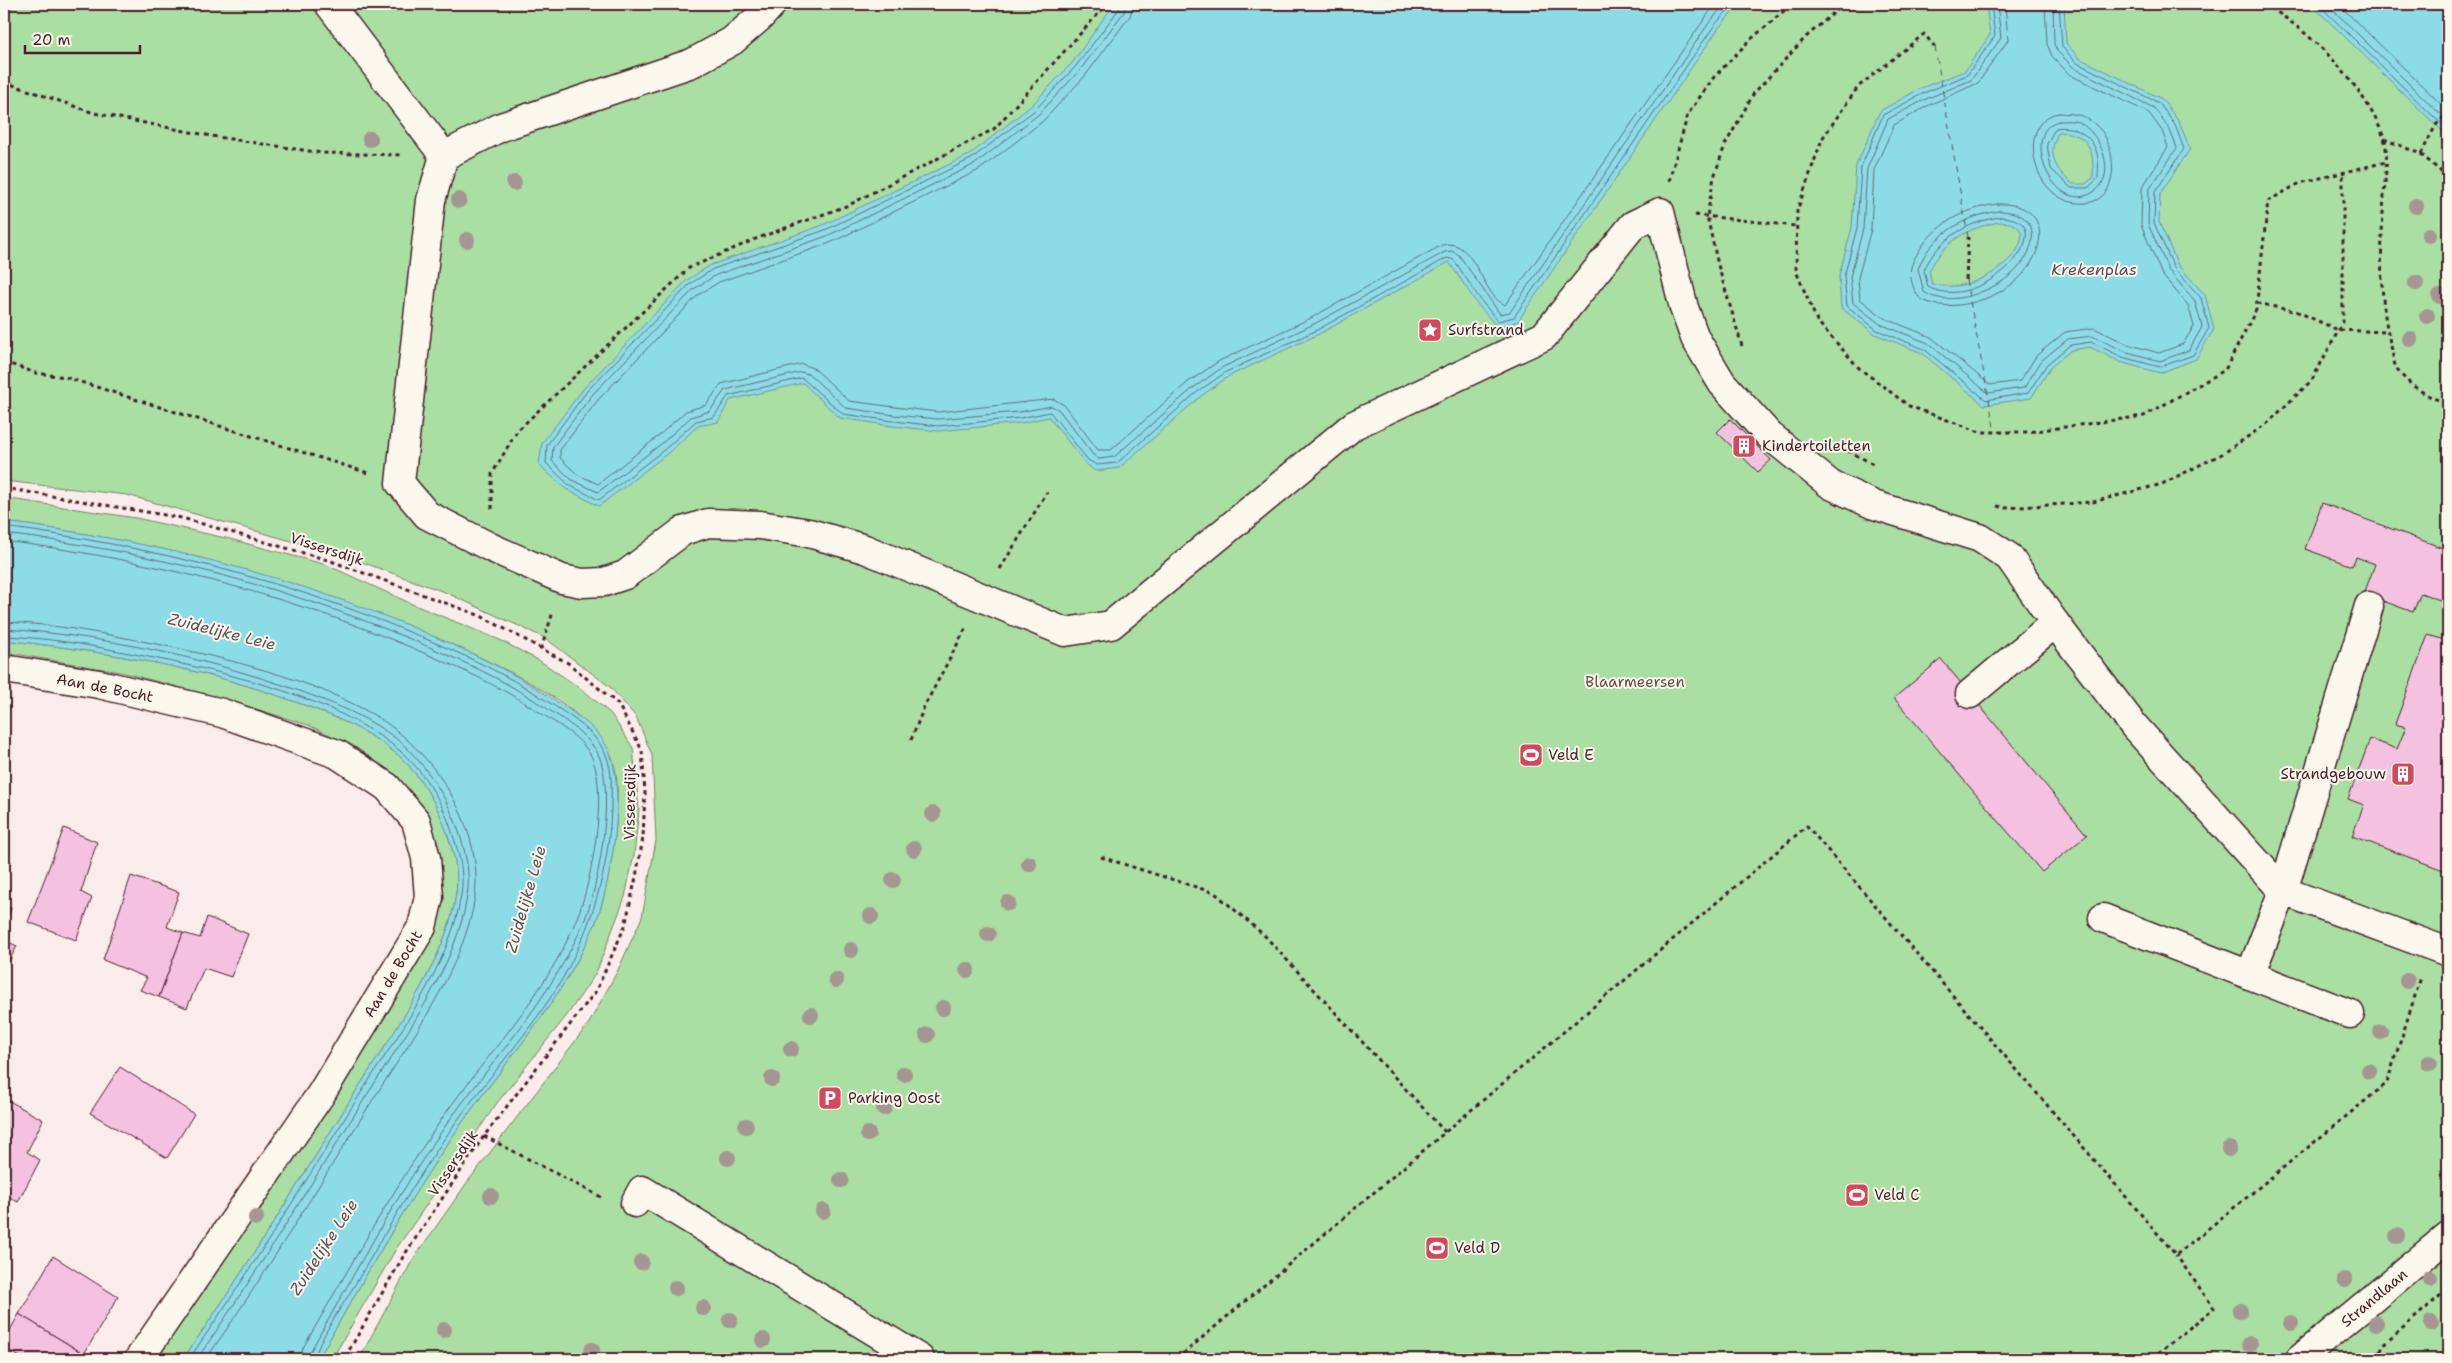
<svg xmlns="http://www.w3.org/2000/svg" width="2452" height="1363" font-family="'Shantell Sans',sans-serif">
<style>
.green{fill:#a9dfa3;stroke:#7a7f67}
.water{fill:#8cdce8;stroke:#72909c;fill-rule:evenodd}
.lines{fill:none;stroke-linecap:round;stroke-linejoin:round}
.shore{stroke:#646b77;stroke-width:1}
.ferry{stroke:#5a4e5a;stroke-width:1;stroke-dasharray:6 5;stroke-linecap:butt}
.building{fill:#f4c1e1;stroke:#4a1f2b}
.minor-casing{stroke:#4a1f2b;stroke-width:31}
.path{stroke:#4a1f2b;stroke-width:3;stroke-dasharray:4 4;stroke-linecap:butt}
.minor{stroke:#fbf7ec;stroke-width:28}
.tree{fill:#a69691}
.labels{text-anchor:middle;stroke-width:4;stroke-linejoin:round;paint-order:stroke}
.poi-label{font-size:15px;fill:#4a1f2b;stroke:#fbf7ec;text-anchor:start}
.street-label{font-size:15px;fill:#4a1f2b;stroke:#fbf7ec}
.park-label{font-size:15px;fill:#624f49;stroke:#fbf7ec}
.water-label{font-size:16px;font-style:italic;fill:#5a4e5a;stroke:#fbf7ec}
</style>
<rect width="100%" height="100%" fill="#faecea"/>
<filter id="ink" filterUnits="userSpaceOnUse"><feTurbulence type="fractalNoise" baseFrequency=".02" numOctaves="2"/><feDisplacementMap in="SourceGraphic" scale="10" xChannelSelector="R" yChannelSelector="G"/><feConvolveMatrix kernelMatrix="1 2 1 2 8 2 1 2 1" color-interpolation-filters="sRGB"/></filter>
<g filter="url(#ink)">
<g class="green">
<polygon points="4,4 2448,4 2448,1359 359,1359 412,1261 466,1184 589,1023 618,970 642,917 656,840 652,755 636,717 610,687 545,638 447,593 345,556 127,495 4,481"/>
<path d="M4,498l132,20 94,21 97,26 85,39 88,36 40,21 43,29 28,24 22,34 6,61 -5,46 -9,42 -29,76 -28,41 -71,89 -101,146 -64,110h-14c45,-78 89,-158 141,-232 47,-67 104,-127 136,-203 14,-33 34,-141 14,-173 -30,-47 -88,-74 -136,-97 -147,-69 -308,-112 -469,-132z"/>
<path d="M4,640c98,11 196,27 289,61 37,13 73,28 104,53 23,20 41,51 50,79 7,20 12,40 9,61 -8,65 -68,146 -103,202 -56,89 -110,178 -170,263h-25l271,-431 -18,-133 -18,-22 -41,-28 -44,-20 -91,-28 -97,-25 -116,-20z"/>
</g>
<g class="water">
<polygon points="1117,4 1739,4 1718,29 1518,321 1498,328 1478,305 1449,262 1319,334 1229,376 1200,397 1119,468 1095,471 1085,463 1049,417 1021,423 938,431 893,426 840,418 803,383 730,400 718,422 698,426 668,453 599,506 566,489 539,465 542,443 584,388 687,280 711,265 823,225 969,155 1031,106 1072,63 1106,15"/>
<path d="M1986,4h78l2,39 13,15 83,41 17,23 11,27 -30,45 -1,28 19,43 27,30 9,34 -18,30 -36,14 -40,-11 -30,-15 -19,3 -20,17 -20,31 -47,7 -62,-52 -47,-19 -34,-26 -2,-32 13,-49 4,-61 24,-55 41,-23 44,-17 25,-36zM2059,132c31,1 35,19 34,46l-8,6h-12c-18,-13 -27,-32 -14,-52zM2001,222c55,2 -11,78 -69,62l-3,-13c16,-30 38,-44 72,-49z"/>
<polygon points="2311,4 2448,4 2448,125 2442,131"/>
<path d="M4,522c141,17 282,52 413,107 46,20 91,40 133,68 20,14 43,26 56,48 23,37 5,140 -11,179 -32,76 -89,136 -136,203 -52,74 -96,154 -141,232h-135c60,-85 114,-174 170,-263 35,-56 95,-137 103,-202 3,-21 -2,-41 -9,-61 -9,-28 -27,-59 -50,-79 -31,-25 -67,-40 -104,-53 -93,-34 -191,-50 -289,-61z"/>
</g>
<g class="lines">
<g class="shore">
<polyline points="1120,4 1119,9 1076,66 1035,110 971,159 825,230 713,269 690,284 587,391 547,445 546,463 569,485 599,500 665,449 696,421 714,417 728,396 802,378 843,414 893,421 938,426 1020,418 1050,412 1088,460 1097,465 1117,463 1196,393 1226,372 1317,330 1447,258 1454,260 1482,302 1498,321 1514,317 1714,26 1733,4"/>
<polyline points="1126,4 1124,12 1080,70 1039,114 975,164 827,236 716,275 694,289 592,395 553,447 552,461 572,480 598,492 661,444 691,417 710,411 725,390 802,372 810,375 846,408 894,415 938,419 1019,412 1052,406 1059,410 1093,455 1099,459 1114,457 1192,389 1223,367 1314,324 1445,252 1452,251 1459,255 1500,314 1510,312 1709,23 1725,4"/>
<path d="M1134,4l-4,12 -45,60 -42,45 -64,49 -149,73 -111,39 -21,13 -100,105 -38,50v8l17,16 21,10 58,-46 30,-27 20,-6 15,-21 81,-20 13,5 34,32 46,6 43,5 116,-13 10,6 34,45h13l76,-67 32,-22 92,-43 131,-73c33,-9 39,50 63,60l210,-301"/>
<polyline points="1991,4 1995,36 1967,75 1924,93 1883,115 1861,167 1857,228 1844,277 1847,306 1877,330 1924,349 1986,400 2028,393 2047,364 2070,345 2091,342 2122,357 2160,367 2193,355 2209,328 2201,298 2174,268 2154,223 2155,192 2184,149 2175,125 2159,103 2077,63 2062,47 2059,4"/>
<polyline points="1997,4 2001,38 1971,80 1926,99 1888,119 1867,169 1863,229 1850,277 1853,303 1880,324 1928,343 1988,393 2024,388 2042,360 2068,339 2092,336 2124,351 2160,361 2189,350 2202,327 2195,301 2169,271 2148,224 2149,190 2177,148 2169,128 2154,108 2074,68 2057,51 2054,44 2053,4"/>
<polyline points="2005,4 2008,40 1978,83 1929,105 1894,125 1874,170 1871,229 1858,278 1860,299 1884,318 1931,337 1990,385 2020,381 2037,355 2065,332 2094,328 2127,344 2159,353 2183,344 2194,326 2188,305 2162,275 2141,225 2142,188 2168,147 2162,131 2149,113 2070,75 2052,56 2047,44 2045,4"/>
<polyline points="2318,4 2435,118 2441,123 2448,122"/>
<polyline points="2327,4 2439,113 2448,115"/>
<polyline points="2338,4 2444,107 2448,108"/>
<path d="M2059,113c7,1 16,0 23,3 7,3 16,10 21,17 13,20 17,65 -16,70 -56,6 -73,-85 -28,-90z"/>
<path d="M2059,121c6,0 14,-1 19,1 24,11 42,58 12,72 -40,19 -70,-66 -31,-73z"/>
<path d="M2056,128c20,-4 40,10 42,31 1,6 0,13 0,19l-10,10h-17l-20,-19 -4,-25z"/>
<path d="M1998,204c48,-2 52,39 25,70 -15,17 -42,29 -65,31 -11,1 -26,1 -37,-6 -6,-5 -8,-12 -10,-20 -2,-10 1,-16 6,-25 17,-30 48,-46 81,-50z"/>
<path d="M1999,211c40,0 41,32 19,57 -18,21 -69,42 -94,24l-6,-23c12,-34 47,-53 81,-58z"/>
<path d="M2000,217c71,2 -17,99 -72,70l-4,-17c14,-31 43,-48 76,-53z"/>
<path d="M4,527c140,18 280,52 410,107 46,19 91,39 133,67 21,14 48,29 59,54 7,16 5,35 5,53 -2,62 -19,119 -50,173 -30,50 -71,94 -105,141 -36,51 -68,106 -100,161 -13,22 -35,52 -42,76"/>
<path d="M4,534c140,16 281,52 411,107 43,18 86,37 125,63 20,13 42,26 56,46 21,33 3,135 -11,169 -31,75 -87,135 -134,199 -53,74 -96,155 -141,234l-2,7"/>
<path d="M4,541c138,17 278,52 406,106 45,19 89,38 129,65 19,13 45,26 54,48 14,36 -1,120 -15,155 -29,77 -89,136 -135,202 -51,74 -95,153 -140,231l-3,11"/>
<path d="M4,622c51,2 102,12 153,22 71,15 153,34 217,71 58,34 110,111 101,181 -9,70 -70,153 -108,213 -53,84 -104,169 -161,250"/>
<path d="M4,629c96,6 202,29 293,61 38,14 80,30 110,58 22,22 41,52 51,81 7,21 13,44 9,67 -10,72 -69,149 -107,210 -54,86 -106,171 -163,253"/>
<path d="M4,636c51,2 100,12 150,22 81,17 180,39 245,92 23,19 43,51 52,79 7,21 14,43 10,66 -10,70 -67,145 -104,204 -55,88 -109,176 -168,260"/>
</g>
<g class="ferry">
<polyline points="1935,47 1968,237"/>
<polyline points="1966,280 1995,432"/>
</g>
</g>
<g class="building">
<polygon points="1730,419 1771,460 1758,472 1717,432"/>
<polygon points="2322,503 2448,550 2448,603 2421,593 2413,612 2364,594 2375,564 2356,557 2352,566 2305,549"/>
<polygon points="2428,635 2448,641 2448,866 2446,871 2352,836 2364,805 2348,799 2370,739 2397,749 2406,727 2395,724"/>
<polygon points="1941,659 2087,835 2042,872 1894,698"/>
<polygon points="64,828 97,842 81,892 92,898 76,940 28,922"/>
<polygon points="4,859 11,861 4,882"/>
<polygon points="131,876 179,892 167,927 183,933 159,997 140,990 147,978 103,960"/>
<polygon points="4,906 11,908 4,930"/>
<polygon points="207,917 248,934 231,977 204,968 187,1008 159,997 183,933 200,938"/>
<polygon points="4,940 17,946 4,971"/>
<polygon points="120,1067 194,1114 167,1158 90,1113"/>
<polygon points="4,1098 43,1120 27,1152 40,1160 18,1202 4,1194"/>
<polygon points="53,1256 118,1297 84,1354 19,1314"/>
<polygon points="19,1314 84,1354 80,1359 23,1359 4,1347 4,1341"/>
</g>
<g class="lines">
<g class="minor-casing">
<g id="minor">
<polyline points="329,4 444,156"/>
<polyline points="772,4 760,17 732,41 692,63 501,127 444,156 431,200 400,483 427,515 492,548 562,579 582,583 604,582 625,575 683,531 708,523 760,525 809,533 865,549 1065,632 1111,625 1354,425 1544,336 1633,225 1660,212 1684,308 1695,338 1722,383 1769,435 1831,485 1874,505 1980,538 2009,557 2055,623 2134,726 2283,891 2448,952"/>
<polyline points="4,669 99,684 222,713 337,754 387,787 416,821 426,858 429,897 422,927 321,1094 139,1359"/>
<polyline points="1970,694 2055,623"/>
<polyline points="2103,918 2350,1014"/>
<polyline points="2250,975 2283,891 2369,606"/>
<polyline points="635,1203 642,1190 920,1359"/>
<polyline points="2300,1359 2448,1236"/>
</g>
</g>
<g class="path">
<path d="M2264,4c47,27 101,82 120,134 5,16 1,40 0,57 -3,52 -6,104 8,155 1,6 2,16 6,21 14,17 31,26 50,33"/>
<polyline points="1935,47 1924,34 1858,87 1822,139 1797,211 1796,271 1817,321 1859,368 1909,406 1980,432 2028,432 2144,416 2225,370 2256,310 2268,201 2300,183 2386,162"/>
<polyline points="4,85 10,84 94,113 211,136 322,153 401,155"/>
<polyline points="2384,139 2421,154 2448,178"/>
<polyline points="2421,154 2436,125 2448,113"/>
<polyline points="1669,181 1688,114 1714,77 1750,40 1792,4"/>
<polyline points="1695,215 1796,226"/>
<polyline points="1966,280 1968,237"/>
<polyline points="2257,303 2298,312 2338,330 2387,332"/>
<polyline points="1742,346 1718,265 1707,216 1714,177 1725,145 1754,93 1806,37 1844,4"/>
<polyline points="4,362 36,373 65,377 368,473"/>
<polyline points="1841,447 1873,464"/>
<polyline points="4,488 182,518 331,561 481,616 568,663 618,704 642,750 645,793 643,838 636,877 625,926 596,991 484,1136 403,1257 344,1359"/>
<polyline points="1997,506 2005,508 2093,502 2162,484 2224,453 2269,422 2312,380 2343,322 2343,173"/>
<polyline points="492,509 492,474 517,431 689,268 758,238 849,205 994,129 1107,4"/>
<polyline points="1000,569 1047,492"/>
<polyline points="541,649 553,612"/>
<polyline points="911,740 924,707 967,626"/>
<polyline points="1101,857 1215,893 1265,936 1445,1132"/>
<polyline points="484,1136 601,1197"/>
<polyline points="1177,1359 1807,826 2176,1255 2387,1083 2421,977"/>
<polyline points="2151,1359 2214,1308 2176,1255"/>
<polyline points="2377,1359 2382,1346 2448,1289"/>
</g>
<use href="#minor" class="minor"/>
</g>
<g class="tree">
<circle cx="370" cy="139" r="8"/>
<circle cx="514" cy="183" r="8"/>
<circle cx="459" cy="200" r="8"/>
<circle cx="2416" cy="206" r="8"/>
<circle cx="2429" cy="235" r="8"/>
<circle cx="467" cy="240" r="8"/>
<circle cx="2416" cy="283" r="8"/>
<circle cx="2440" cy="296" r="8"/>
<circle cx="2427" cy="316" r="8"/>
<circle cx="2410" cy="339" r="8"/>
<circle cx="933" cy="814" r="8"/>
<circle cx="914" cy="849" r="8"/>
<circle cx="1029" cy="864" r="8"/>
<circle cx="893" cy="880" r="8"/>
<circle cx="1008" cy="903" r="8"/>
<circle cx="871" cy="916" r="8"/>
<circle cx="988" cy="934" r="8"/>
<circle cx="851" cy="950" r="8"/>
<circle cx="967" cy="970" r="8"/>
<circle cx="836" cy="980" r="8"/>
<circle cx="2407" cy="981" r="8"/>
<circle cx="943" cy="1008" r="8"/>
<circle cx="811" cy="1015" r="8"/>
<circle cx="2381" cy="1032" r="8"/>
<circle cx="927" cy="1035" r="8"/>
<circle cx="791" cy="1049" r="8"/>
<circle cx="2429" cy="1063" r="8"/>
<circle cx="2369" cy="1071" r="8"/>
<circle cx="904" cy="1074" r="8"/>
<circle cx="772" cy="1079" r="8"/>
<circle cx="884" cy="1108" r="8"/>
<circle cx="746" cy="1126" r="8"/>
<circle cx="868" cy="1134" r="8"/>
<circle cx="2229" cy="1149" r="8"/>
<circle cx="728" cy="1158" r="8"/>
<circle cx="841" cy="1180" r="8"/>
<circle cx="491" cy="1196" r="8"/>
<circle cx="823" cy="1211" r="8"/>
<circle cx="256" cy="1218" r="8"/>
<circle cx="2397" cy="1236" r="8"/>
<circle cx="641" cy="1262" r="8"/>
<circle cx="2430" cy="1278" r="8"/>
<circle cx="2345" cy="1280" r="8"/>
<circle cx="676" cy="1288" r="8"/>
<circle cx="703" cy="1308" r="8"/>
<circle cx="2240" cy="1311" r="8"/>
<circle cx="730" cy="1320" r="8"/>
<circle cx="2291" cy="1323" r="8"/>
<circle cx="2376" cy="1323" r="8"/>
<circle cx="2431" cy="1323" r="8"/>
<circle cx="444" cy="1330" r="8"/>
<circle cx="763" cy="1340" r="8"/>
<circle cx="2250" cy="1344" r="8"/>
<circle cx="592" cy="1350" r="8"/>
</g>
</g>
<defs>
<g id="sight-square" transform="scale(1.25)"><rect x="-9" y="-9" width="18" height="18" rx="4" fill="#d1495b" stroke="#fbf7ec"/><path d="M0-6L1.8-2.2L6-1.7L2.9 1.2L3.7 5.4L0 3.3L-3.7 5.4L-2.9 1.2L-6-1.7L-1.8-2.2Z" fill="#fff"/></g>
<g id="building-square" transform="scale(1.25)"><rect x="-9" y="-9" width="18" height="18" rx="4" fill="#d1495b" stroke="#fbf7ec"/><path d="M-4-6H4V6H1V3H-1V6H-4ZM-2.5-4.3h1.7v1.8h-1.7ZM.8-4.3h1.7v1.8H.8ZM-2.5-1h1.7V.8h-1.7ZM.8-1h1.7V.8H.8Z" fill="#fff"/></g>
<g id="stadium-square" transform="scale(1.25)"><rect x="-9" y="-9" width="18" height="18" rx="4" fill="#d1495b" stroke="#fbf7ec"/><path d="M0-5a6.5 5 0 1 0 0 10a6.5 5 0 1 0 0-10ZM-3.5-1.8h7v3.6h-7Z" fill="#fff"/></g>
<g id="parking-square" transform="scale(1.25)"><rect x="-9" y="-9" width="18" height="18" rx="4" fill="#d1495b" stroke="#fbf7ec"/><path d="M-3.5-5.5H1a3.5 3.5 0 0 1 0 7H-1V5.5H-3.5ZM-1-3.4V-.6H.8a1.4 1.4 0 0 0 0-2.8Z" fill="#fff"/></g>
</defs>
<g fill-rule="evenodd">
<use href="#sight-square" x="1430" y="330"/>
<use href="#building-square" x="1744" y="446"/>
<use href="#stadium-square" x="1531" y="755"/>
<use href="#building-square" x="2403" y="774"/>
<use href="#parking-square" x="830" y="1098"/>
<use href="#stadium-square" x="1857" y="1195"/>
<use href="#stadium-square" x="1437" y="1248"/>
</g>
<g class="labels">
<g class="poi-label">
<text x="1448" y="335">Surfstrand</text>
<text x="1762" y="451">Kindertoiletten</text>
<text x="1548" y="760">Veld E</text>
<text x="2386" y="779" text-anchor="end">Strandgebouw</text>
<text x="848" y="1103">Parking Oost</text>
<text x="1874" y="1200">Veld C</text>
<text x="1454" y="1253">Veld D</text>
</g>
<g class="street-label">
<text transform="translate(327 549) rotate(18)" y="5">Vissersdijk</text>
<text transform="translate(105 688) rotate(11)" y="5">Aan de Bocht</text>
<text transform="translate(630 802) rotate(-89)" y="5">Vissersdijk</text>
<text transform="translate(393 974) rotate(-59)" y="5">Aan de Bocht</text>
<text transform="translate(453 1163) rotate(-56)" y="5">Vissersdijk</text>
<text transform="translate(2374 1298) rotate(-40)" y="5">Strandlaan</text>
</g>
<g class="park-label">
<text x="1635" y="687">Blaarmeersen</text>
</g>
<g class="water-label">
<text x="2094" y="275">Krekenplas</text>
<text transform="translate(222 631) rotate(14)" y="6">Zuidelijke Leie</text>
<text transform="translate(525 899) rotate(-74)" y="6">Zuidelijke Leie</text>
<text transform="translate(323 1247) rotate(-57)" y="6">Zuidelijke Leie</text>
</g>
</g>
<rect width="2452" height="1363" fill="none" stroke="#fbf7ec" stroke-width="20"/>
<rect x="10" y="10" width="2432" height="1343" fill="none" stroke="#4a1f2b" stroke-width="2" filter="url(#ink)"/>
<path d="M25 45v8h115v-8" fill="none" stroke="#4a1f2b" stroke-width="2.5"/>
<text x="32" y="45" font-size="15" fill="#4a1f2b" stroke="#fbf7ec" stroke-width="4" paint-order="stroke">20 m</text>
</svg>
